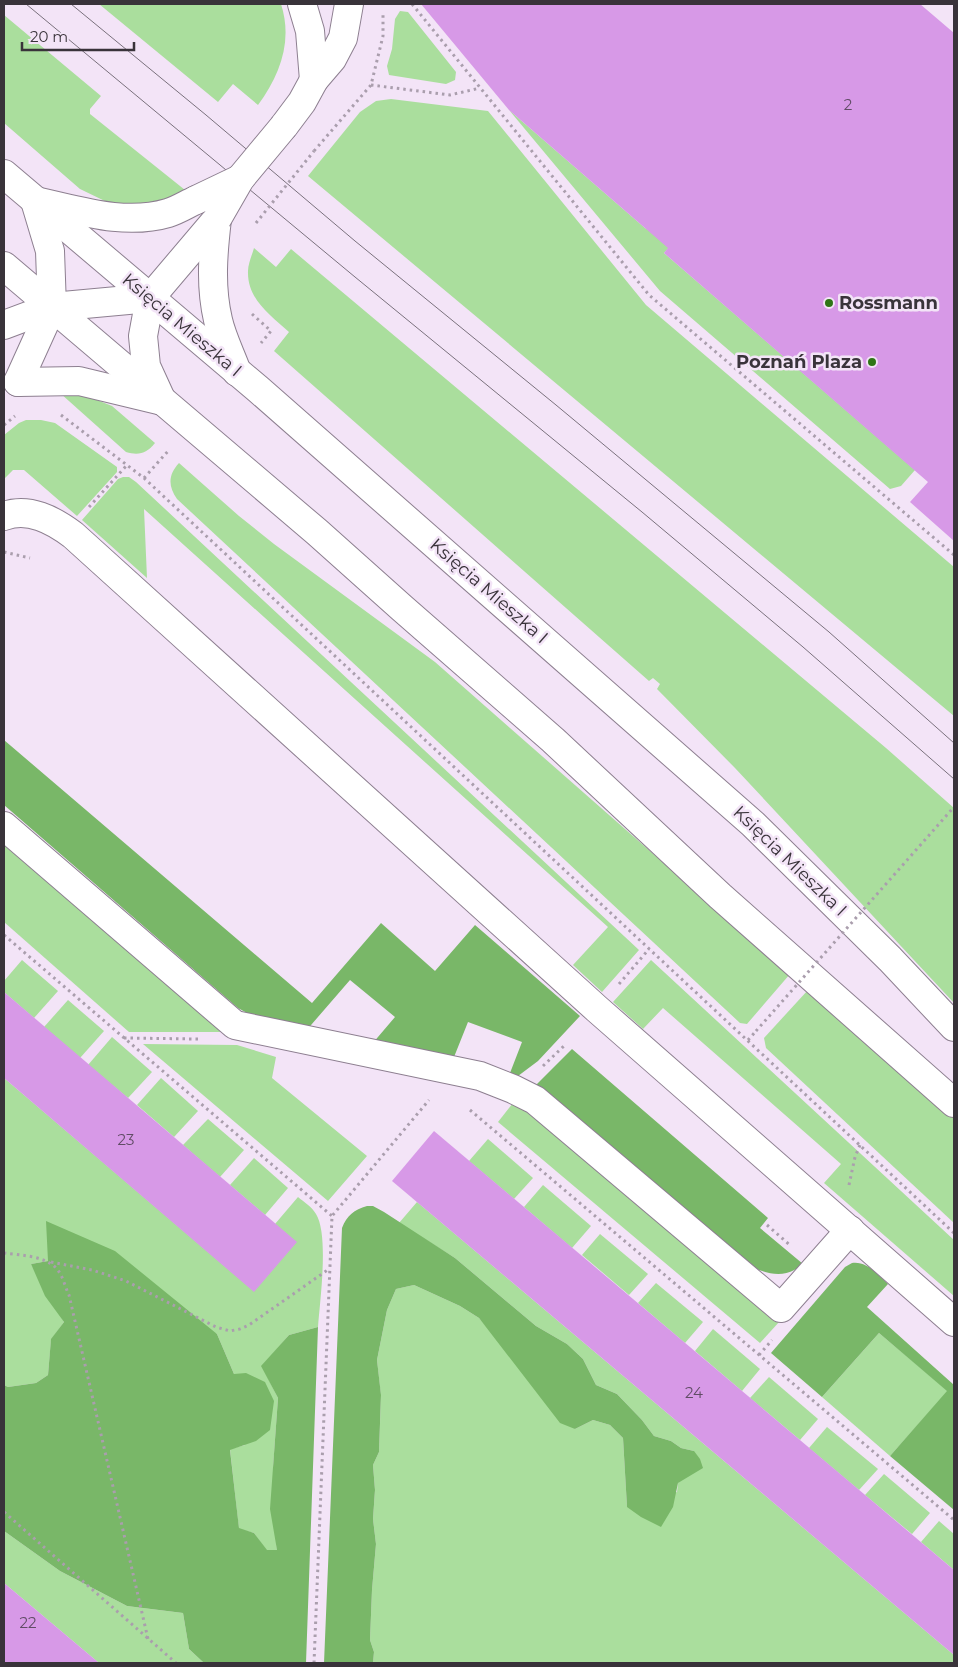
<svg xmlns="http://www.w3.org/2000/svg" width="958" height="1667" font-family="Montserrat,sans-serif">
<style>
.green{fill:#aade9d}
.forest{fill:#79b768}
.building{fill:#d799e7}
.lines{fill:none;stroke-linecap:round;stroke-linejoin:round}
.street-casing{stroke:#8d7f90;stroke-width:30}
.secondary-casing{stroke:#8d7f90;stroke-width:30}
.path{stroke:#aa9ead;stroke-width:3;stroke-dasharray:2.5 4;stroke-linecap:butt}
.street{stroke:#fff;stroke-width:28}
.secondary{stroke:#fff;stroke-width:28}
.tram{stroke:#7a717d;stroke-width:1}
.street-bridge-casing{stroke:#8d7f90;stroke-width:30;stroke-linecap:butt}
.path-bridge{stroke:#aa9ead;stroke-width:3;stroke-dasharray:2.5 4;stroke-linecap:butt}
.street-bridge{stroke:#fff;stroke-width:28}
.poi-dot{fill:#2f7517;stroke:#f3e4f7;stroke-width:2}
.labels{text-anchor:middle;stroke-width:5;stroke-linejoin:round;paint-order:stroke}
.number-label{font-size:15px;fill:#604c65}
.poi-label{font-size:18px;font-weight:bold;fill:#39333a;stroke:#f3e4f7;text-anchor:start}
.street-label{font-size:18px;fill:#39333a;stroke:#f3e4f7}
</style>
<rect width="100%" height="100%" fill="#f3e4f7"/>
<g class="green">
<path d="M99,4h182c12,37 -1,71 -23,101l-25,-21 -15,18z"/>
<polygon points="400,11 408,12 456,72 455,80 446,84 389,75 387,66 392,49 395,19"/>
<polygon points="4,15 101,96 90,109 90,114 185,190 158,205 111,204 80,189 4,123"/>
<polygon points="391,99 488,111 646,305 954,567 954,716 308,176 360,112 376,101"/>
<polygon points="509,110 645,228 672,244 664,253 915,470 901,486 890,489 660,291"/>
<path d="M254,248l22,19 15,-18 595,499 68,60v195l-219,-235 -78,-79 3,-5 -7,-6 -4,3 -375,-330 15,-19c-19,-17 -42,-33 -41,-61 0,-7 4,-16 6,-23z"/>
<path d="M60,393l27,3 25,10 43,37c-8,10 -16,13 -29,9z"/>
<polygon points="26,420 41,420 55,423 117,467 117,472 77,516 24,470 13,470 4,479 4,435 19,423"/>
<path d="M179,463l60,53 35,28 161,118 355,312 -43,50 -7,-1 -563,-524c-9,-13 -9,-24 2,-36z"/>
<polygon points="123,477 129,477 136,482 639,950 602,992 573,965 608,927 144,509 147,578 82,520 118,479"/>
<polygon points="4,836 233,1032 129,1032 4,922"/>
<polygon points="22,960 58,991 34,1018 4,992 4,981"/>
<polygon points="651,960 954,1240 954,1296 824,1183 841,1164 663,1008 643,1029 613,1002"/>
<polygon points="808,990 954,1117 954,1223 766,1048 764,1038"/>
<polygon points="68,1000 104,1031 80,1058 44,1027"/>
<polygon points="112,1037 152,1072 128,1098 88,1065"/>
<polygon points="143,1044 237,1045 276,1057 272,1078 367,1156 328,1201"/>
<path d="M4,1078l250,213 21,-67 23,-27c6,5 14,10 18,17 13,21 4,86 2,113l-29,8 -27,31 16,32 -5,70 4,83 -11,-1 -12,-17 -15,-4 -9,-80 15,-4 -11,-71 -17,-40 -169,-73 -17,3 33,58 -13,18 -3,35 -12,8 -28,4 -4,-2z"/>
<polygon points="161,1078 198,1111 174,1137 137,1105"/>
<polygon points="513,1103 520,1105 780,1321 760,1343 498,1122"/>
<polygon points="208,1119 244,1150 220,1177 183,1145"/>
<polygon points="488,1139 533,1178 514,1199 469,1161"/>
<polygon points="254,1158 288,1188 265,1215 230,1185"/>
<polygon points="543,1185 591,1226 572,1248 524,1207"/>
<polygon points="417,1202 954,1655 954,1663 373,1663 374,1652 370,1640 372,1590 376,1544 373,1519 375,1490 373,1465 379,1452 381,1396 377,1360 387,1310 396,1289 414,1285 460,1306 479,1318 575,1429 593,1420 610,1425 623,1438 627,1507 677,1492 678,1483 694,1451 681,1448 671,1441 654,1436 642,1420 617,1394 596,1385 583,1359 567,1344 536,1326 455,1258 399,1223"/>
<polygon points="600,1234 648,1274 629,1295 582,1255"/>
<polygon points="656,1283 703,1322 685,1343 638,1303"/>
<polygon points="713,1329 760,1369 742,1391 695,1351"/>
<polygon points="879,1333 948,1391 890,1456 822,1397"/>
<polygon points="769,1377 818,1419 800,1440 750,1398"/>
<polygon points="827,1427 878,1469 859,1490 809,1448"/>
<polygon points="884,1474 930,1513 912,1534 865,1495"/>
<polygon points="939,1521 954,1534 954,1570 921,1542"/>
<polygon points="4,1531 60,1571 127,1606 183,1613 189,1649 204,1663 99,1663 4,1583"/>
</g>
<g class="forest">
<polygon points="4,740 312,1003 381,923 435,971 475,925 580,1016 538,1061 518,1076 510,1073 522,1042 468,1022 454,1057 372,1044 395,1017 350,980 305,1032 247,1013 238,1008 4,805"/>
<path d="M572,1049l196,169 -8,10 43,36c-17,15 -34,11 -53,2l-181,-156 -35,-23z"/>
<path d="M367,1206h6l11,6 71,46 81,68 31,18 16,15 13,26 21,9 25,26 12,16 17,5 10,7 13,3 6,8 3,9 -25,15 -5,24 -12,20 -20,-10 -14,-10 -4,-69 -13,-13 -17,-5 -18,9 -15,-6 -81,-105 -19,-12 -46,-21 -18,4 -9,21 -10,50 4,35 -2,57 -6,13 2,25 -2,29 3,25 -4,46 -2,50 4,12 -1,11h-49l18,-435c5,-13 12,-18 25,-22z"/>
<polygon points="46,1221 115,1251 217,1334 234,1374 246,1373 265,1382 274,1401 270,1430 256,1441 230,1450 239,1528 254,1533 267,1550 277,1550 270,1509 278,1398 261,1366 289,1335 318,1327 306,1663 204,1663 189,1649 183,1613 127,1606 60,1571 4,1531 4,1385 8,1387 36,1383 48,1375 51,1339 64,1322 45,1296 31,1264 48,1261"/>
<path d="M852,1263c15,-2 25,11 36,21l-21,23 87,78v125l-64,-54 57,-65 -68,-58 -57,64 -51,-44 74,-86z"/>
</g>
<g class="building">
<polygon points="421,4 920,4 954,33 954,541 910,502 928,482 664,253 668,248 509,110"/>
<polygon points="4,992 297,1242 254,1292 4,1078"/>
<polygon points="434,1131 954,1570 954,1655 392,1181"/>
<polygon points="4,1583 99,1663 4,1663"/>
</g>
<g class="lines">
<g class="street-casing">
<g id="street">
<polyline points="302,4 310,31 314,80"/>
<polyline points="284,126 302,102 314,80 332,59 343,38 349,4"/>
<path d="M217,219c-4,34 -7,67 1,101 4,18 13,35 19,52"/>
<polyline points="4,325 52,307 150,298"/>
<path d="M18,382l34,-75 -2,-56 -15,-50c43,9 89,25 133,12 10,-3 19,-9 28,-13"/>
<polyline points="18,382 79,381 162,401"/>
<polyline points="162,401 146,366 143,336 150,298 217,219"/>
<path d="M4,516c25,-9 49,4 69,19l524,474 357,313"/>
<polyline points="4,826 235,1025 480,1076 513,1089 535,1100 781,1308 850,1230"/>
</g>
</g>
<g class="secondary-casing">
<g id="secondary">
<polyline points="4,174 258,389 753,824 890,959 954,1027"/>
<polyline points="4,266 317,532 402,608 553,740 720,896 954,1103"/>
</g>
</g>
<g class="path">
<polyline points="412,4 649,295 954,555"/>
<polyline points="371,85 450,95 480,88"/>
<polyline points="314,151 371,85 383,36 383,15"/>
<polyline points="252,314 271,331 261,343"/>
<polyline points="61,415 144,478 954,1233"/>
<polyline points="4,425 15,416"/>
<polyline points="144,478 169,450"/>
<polyline points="89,507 127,465"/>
<polyline points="4,552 30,558"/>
<polyline points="4,935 332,1216"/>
<polyline points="619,984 649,949"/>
<polyline points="124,1038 198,1039"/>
<polyline points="748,1040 756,1031"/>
<polyline points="543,1066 566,1044"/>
<polyline points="470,1110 954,1520"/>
<polyline points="849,1185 855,1157 860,1145"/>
<polyline points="767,1225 791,1246"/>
<path d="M4,1253c16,2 42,3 53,16 6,7 8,18 12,26l79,344"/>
<polyline points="51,1262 92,1270 126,1281 216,1327 230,1331 240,1329 249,1325 329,1269"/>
<polyline points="759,1355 772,1340"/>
<polyline points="4,1512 176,1663"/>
<polyline points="314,1663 332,1216 429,1100"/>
</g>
<use href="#street" class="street"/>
<use href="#secondary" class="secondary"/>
<g class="tram">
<polyline points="26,4 355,277 642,512 803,647 954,779"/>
<polyline points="71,4 206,115 355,241 556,405 829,632 954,743"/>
</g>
<g class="street-bridge-casing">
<g id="street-bridge">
<polyline points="196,200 240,179"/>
<polyline points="217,219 240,179 284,126"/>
</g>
</g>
<g class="path-bridge">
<polyline points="256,223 314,151"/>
<polyline points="756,1031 954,807"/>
</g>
<use href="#street-bridge" class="street-bridge"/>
</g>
<g class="poi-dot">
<circle cx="829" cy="303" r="5"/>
<circle cx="872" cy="362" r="5"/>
</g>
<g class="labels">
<g class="number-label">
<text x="848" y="110">2</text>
<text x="126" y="1145">23</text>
<text x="694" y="1398">24</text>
<text x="28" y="1628">22</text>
</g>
<g class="poi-label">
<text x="839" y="309">Rossmann</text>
<text x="862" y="368" text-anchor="end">Poznań Plaza</text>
</g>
<g class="street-label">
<text transform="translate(182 325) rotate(40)" y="6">Księcia Mieszka I</text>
<text transform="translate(489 591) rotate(41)" y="6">Księcia Mieszka I</text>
<text transform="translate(790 861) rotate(44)" y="6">Księcia Mieszka I</text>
</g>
</g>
<rect width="958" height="1667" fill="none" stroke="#39333a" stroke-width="10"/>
<path d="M22 42v8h112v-8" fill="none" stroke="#39333a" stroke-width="2.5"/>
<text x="30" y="42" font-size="15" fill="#39333a" stroke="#f3e4f7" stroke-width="4" paint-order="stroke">20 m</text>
</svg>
